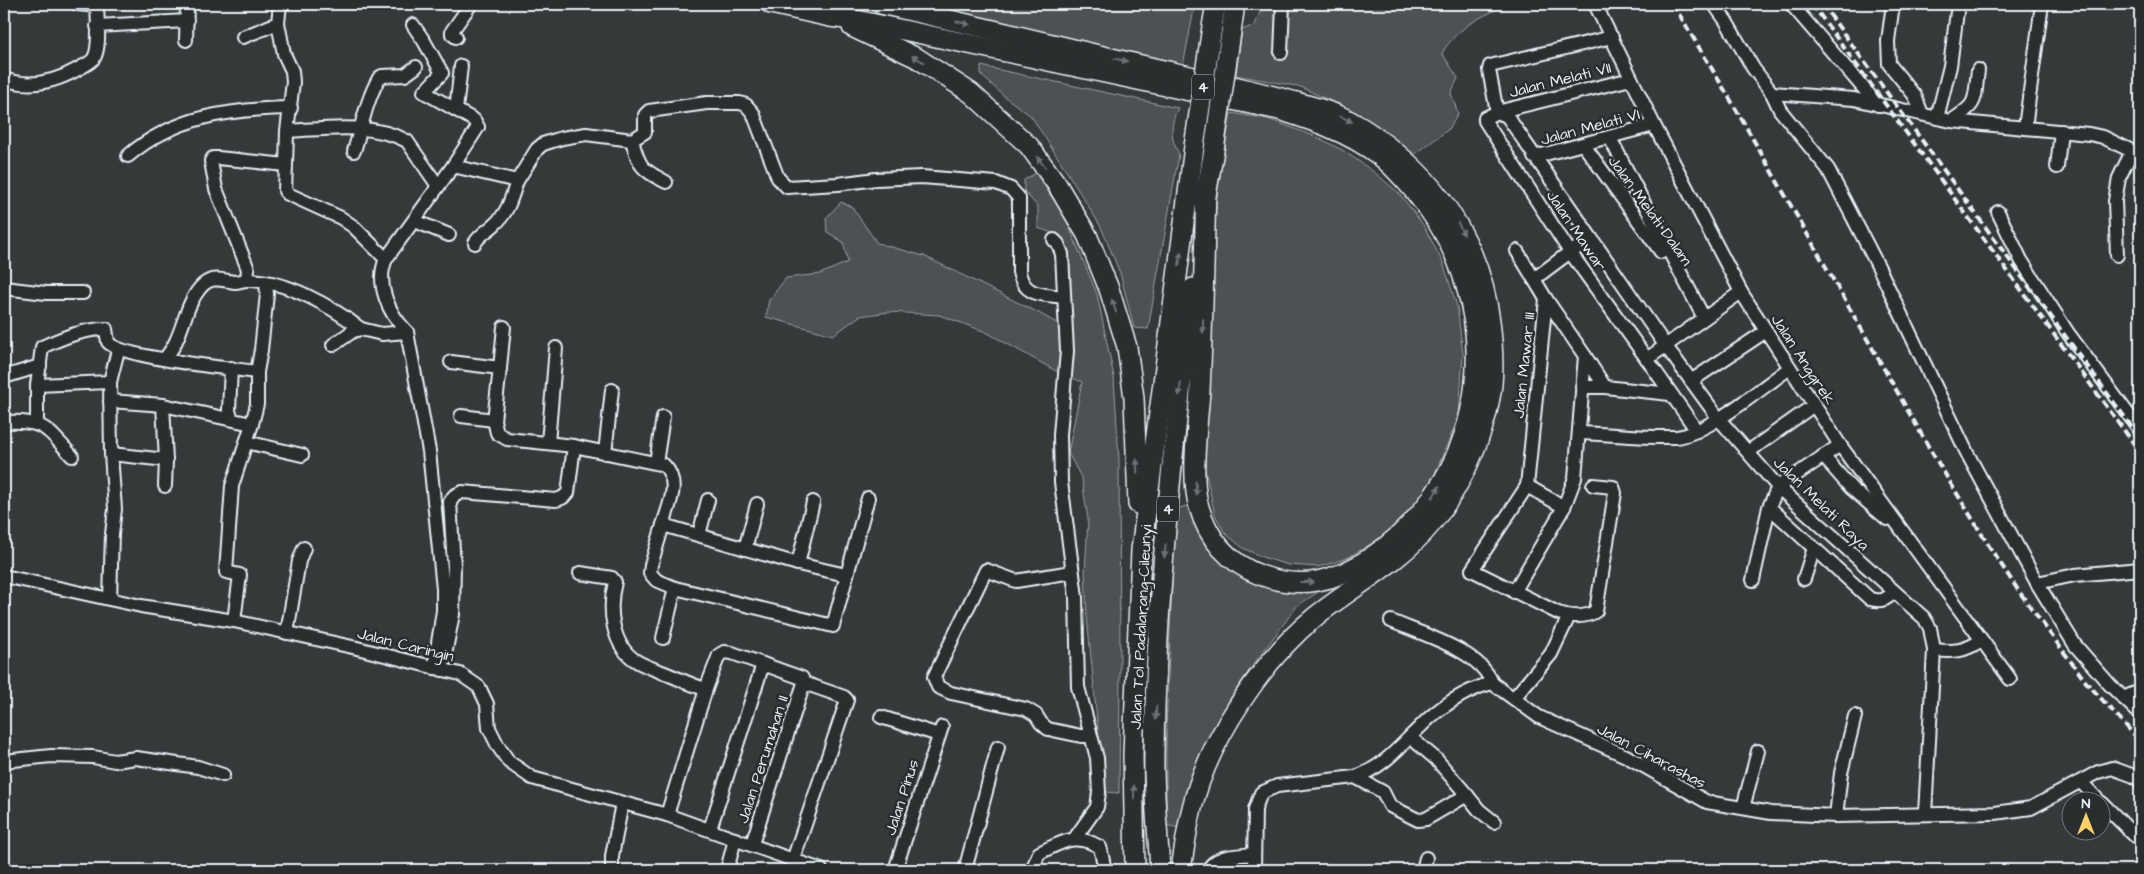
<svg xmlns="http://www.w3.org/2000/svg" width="2144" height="874" font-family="'Architects Daughter',sans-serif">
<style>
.green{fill:#4d5152;stroke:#9aa1a5}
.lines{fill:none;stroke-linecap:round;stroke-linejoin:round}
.stream{stroke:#a0a7ac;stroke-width:4}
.minor-casing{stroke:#e8f1f8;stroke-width:16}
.highway-casing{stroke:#e8f1f8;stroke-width:22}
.minor{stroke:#2a2d2e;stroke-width:12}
.highway{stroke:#2a2d2e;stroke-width:19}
.rail{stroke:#e8f1f8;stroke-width:4;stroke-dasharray:8 4;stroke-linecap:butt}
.highway-bridge-casing{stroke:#e8f1f8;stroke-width:22;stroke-linecap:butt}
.highway-bridge{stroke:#2a2d2e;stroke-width:19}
.oneway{fill:#6c7275}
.labels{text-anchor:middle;stroke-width:5;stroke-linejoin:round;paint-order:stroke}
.shield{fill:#2a2d2e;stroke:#afb6bb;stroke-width:1}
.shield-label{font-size:15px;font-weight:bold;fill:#e8f1f8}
.street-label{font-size:16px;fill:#e8f1f8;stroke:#2a2d2e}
</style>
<rect width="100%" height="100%" fill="#35393a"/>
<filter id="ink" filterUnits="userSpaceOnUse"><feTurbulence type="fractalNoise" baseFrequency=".02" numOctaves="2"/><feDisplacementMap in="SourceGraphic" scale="10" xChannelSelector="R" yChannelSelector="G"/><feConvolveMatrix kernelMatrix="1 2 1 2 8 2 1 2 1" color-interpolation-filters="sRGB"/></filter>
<g filter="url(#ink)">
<g class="green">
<polygon points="931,4 1195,4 1183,66 943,11"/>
<path d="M1263,4h135l5,5 30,-3 9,-2h67c-28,13 -50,21 -67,49l16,25 -7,15 7,21 -9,15 -35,26 -54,-40 -59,-28 -65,-12 6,-45 13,-5z"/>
<path d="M981,66l197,42c-8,17 -8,30 1,46l-31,175 -14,-1 -14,-55 -19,-46 -39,-63 -31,-48 -26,-19 -24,-22z"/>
<polygon points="1231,113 1268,119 1317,137 1344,151 1374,172 1399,193 1424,226 1443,263 1457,306 1463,354 1459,416 1432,481 1408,517 1378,540 1345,559 1318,567 1288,565 1262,557 1243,548 1225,533 1215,515 1205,469 1203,428 1213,242 1218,187"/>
<polygon points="1036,173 1065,217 1097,294 1114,377 1119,460 1120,668 1119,793 1104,792 1087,616 1085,572 1088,520 1082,479 1068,453 1082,382 1056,371 986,332 939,315 889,312 860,316 833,335 766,317 769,300 786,278 820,274 848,262 843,242 827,232 826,218 841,202 852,207 877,243 924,256 1037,312 1071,331 1061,236 1038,228 1038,207 1024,191 1024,180"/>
<polygon points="1188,505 1200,531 1216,553 1321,590 1297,606 1253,665 1229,700 1179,828 1166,825 1166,730 1175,510"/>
</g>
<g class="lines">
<polyline class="stream" points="4,868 16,870"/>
<g class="minor-casing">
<g id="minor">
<polyline points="77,4 97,6"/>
<polyline points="1595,4 1654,125 1741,292 1840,445 2010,679"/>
<polyline points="1714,4 1726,21 1753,68 1772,93 1780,110 1828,169 1879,268 1967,453 2037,583 2075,645 2110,685 2140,714"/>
<polyline points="1791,4 1878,105"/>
<polyline points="1893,4 1888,41 1889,64 1915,96 1922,114"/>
<path d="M413,25l11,16 18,32 -18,19 50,28 4,7 -25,39 -67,93c-11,25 3,55 21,73l22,119 14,138v22l-9,57"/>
<polyline points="97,26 187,21"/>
<polyline points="243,37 278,23 280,4"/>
<polyline points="456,37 452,34 452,31 471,4"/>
<polyline points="186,40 187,4"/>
<polyline points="1281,53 1283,4"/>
<path d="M4,79c25,9 51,3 74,-10 5,-3 13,-6 16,-11 7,-12 3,-40 3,-54"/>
<polyline points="1631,79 1497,112 1485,118 1485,121 1570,252 1647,359"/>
<polyline points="1772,93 1854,99 1951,121 2089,134 2103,137 2140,155"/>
<polyline points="456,110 461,66"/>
<polyline points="1497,112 1507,116 1665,345 1719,419 1778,487 1924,618 1930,628 1934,650 1925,814"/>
<polyline points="1497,112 1489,70 1490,66 1612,37"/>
<polyline points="1937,118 1950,66 1958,4"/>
<path d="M1951,121c28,-18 23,-19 27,-51"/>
<polyline points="2025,127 2042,4 2041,4"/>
<path d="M287,131c39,-2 84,-9 120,10l31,45"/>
<polyline points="1610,138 1704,318"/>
<path d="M632,140c7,27 9,29 34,42"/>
<polyline points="1583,144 1661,252"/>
<path d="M354,151c8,-25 12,-50 25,-73l3,-2 23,-1 11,-8"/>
<path d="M128,156c46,-40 104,-47 163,-48"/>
<polyline points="1534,157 1654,125"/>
<polyline points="286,165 285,191 288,194 341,218 354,227 386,259"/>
<path d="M453,166l64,15c-5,15 -9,32 -22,43 -7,7 -15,10 -20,19"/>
<polyline points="2057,167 2061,131"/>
<path d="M517,181l20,-32 6,-5 19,-6 24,-4 46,6 13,-8v-17l4,-4 58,-8h33l6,2 7,8 25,65 9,9 51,-3 38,-5 46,-2 74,6 15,6 8,9v74c5,25 24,22 44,25"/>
<polyline points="1998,212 2021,260 2068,333 2140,430"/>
<polyline points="415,221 449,235"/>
<polyline points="1054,240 1058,244 1062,254 1067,351 1060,435 1061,482 1076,597 1078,687 1097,758 1099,792 1097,807 1075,838"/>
<polyline points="2117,255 2115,201 2119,178 2132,151"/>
<polyline points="1534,279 1570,252 1591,241"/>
<polyline points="247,280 248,269 216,189 211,161 213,158 218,158 286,165 287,131 293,82 292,71 284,54 278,23"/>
<polyline points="4,288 46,293 83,293"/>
<path d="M1546,299l-19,187 -55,84 86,43c12,4 28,5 38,-2l19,-118 -2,-6 -20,-2"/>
<polyline points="333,345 353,331 361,329 382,334 407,332"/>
<polyline points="1585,356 1605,387"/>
<path d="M164,359c19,-19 19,-51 36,-71 11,-13 21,-8 35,-6 4,0 8,-2 12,-2 39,0 84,26 114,49"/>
<polyline points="451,362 500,368 494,420 497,433 507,439 574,446"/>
<polyline points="500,368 504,327"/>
<polyline points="4,377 40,366"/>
<polyline points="1691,381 1766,331"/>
<polyline points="37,385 110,382"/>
<polyline points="1582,387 1605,387 1670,394"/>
<polyline points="110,401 163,405 252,424"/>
<polyline points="163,405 166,460 165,486"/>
<polyline points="461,416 494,420"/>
<polyline points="231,418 229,410 231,368"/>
<path d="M4,422c41,-2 42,6 68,34"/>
<path d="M37,423v-38l5,-38c20,-9 41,-18 64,-18l2,13c10,15 125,27 149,30"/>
<polyline points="1697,431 1647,359 1741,292"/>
<path d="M1580,433c31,1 64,5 96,4 32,-3 86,-50 114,-69"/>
<polyline points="246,442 302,455"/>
<polyline points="548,443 556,348"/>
<polyline points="1748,452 1814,405"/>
<polyline points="605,453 612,390"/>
<polyline points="111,454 166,460"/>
<polyline points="1823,456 1851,488 1887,519"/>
<polyline points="656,463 663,417"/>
<polyline points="1527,486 1564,507"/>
<polyline points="1769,507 1778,487 1840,445"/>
<polyline points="663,525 651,565 650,573 656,580 675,588 833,626 868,498"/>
<polyline points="699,535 708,500"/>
<polyline points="745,549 757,504"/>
<polyline points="798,564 813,502"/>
<polyline points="1072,572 1016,581 986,570 934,677 938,687 951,693 1026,709 1036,715 1041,723 1048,729 1081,736 1086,736 1090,732"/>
<path d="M580,573l32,5 3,4c-7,26 -4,65 23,80 9,5 19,8 29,12 13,5 26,12 39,15l-39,126"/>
<polyline points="4,576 141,606 234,621 357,648 460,674 479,687 487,704 489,728 498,746 509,762 532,778 667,815 821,870"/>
<polyline points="1804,579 1814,548"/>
<path d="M1753,580l16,-73 101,92c11,3 16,1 24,-7"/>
<polyline points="2037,583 2075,575 2140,569"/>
<polyline points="1514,592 1564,507 1575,478 1585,356 1546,299 1517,251"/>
<polyline points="110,599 112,534 115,509 111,454 110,382 118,350"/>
<polyline points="234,621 240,575 226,572 232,486 252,424 257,404 257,372 261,350 267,294 266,283"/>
<path d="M1391,621c30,13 89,29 101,62"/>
<polyline points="287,633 299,561 304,548"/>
<polyline points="663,638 675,588"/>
<path d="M1934,650c19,2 31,2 47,-10"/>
<path d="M442,670l11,-56 1,-48 -4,-64 4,-6 8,-4 94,8 6,-2 6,-5 6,-47 90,19c17,18 5,39 -1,60l135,39 48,11"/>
<polyline points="706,689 719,655 724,652 732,653 802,678 804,683 844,697 847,700 793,860"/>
<polyline points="1514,698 1551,654 1569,616"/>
<polyline points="2123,698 2140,691"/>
<polyline points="881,717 939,735"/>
<polyline points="4,761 51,756 93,757 115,761 136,758 198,767 223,775"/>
<polyline points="1355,777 1383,792 1390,806 1418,820 1426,819 1467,795 1436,759 1410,737"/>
<polyline points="2081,782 2100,802"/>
<polyline points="1467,795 1479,810 1494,822"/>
<polyline points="2102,803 2135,836"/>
<polyline points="1743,808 1758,751"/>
<polyline points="1836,816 1841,773 1855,716"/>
<polyline points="710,829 763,664"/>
<polyline points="752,844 804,683"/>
<polyline points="612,870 612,856 622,803"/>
<polyline points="727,870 735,839"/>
<polyline points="895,870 942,727"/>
<polyline points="965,870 998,747"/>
<path d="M1032,870l7,-17c24,-11 36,-21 61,-6l5,23"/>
<path d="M1208,870c8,-16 30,-14 46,-16"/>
<path d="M1254,870l1,-61 6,-16 16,-7 78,-9c28,-9 44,-30 64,-49 19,-20 46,-38 73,-45l47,34 87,39 81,46 64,11 65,3 159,-3 36,-5 67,-36 14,-4 22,8 6,5"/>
<polyline points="1423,870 1426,858"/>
</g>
</g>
<g class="highway-casing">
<g id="highway">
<path d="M771,4l59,13 31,4 418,89c38,12 69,22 101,46 13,10 24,23 35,36 95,111 79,283 -45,366 -35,24 -70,32 -110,17 -31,-12 -52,-36 -61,-68 -9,-28 -1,-86 1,-116 3,-67 4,-134 6,-201"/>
<path d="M881,4c87,20 173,40 260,61 48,11 96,21 144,34 18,5 36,9 53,16 18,8 33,18 48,30 57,42 95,105 104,176 3,25 5,52 0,77 -7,41 -32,94 -59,126 -31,38 -77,62 -115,92 -53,43 -108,125 -124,192 -5,20 -8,42 -11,62"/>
<polyline points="852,27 917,58 971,93 1029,146 1056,183 1087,235 1109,289 1127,347 1134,398 1138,504"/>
<polyline points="1212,27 1216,4"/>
<polyline points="1231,32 1235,4"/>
<polyline points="1205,201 1214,150"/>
<polyline points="1135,870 1133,754 1141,550 1194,147"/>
<path d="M1160,870c-2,-39 -7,-78 -6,-117 2,-156 19,-311 39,-465"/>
</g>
</g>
<use href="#minor" class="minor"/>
<use href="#highway" class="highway"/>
<g class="rail">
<polyline points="1673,4 1733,104 1931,451 1989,546 2018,590 2086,682 2140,741"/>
<polyline points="1812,4 2140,452"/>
<polyline points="1822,4 2140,438"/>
</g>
<g class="highway-bridge-casing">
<g id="highway-bridge">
<polyline points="1194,147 1212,27"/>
<polyline points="1214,150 1231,32"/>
</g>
</g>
<use href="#highway-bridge" class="highway-bridge"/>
</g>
<defs><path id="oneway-solid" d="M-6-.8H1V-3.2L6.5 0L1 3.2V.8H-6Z" transform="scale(1.25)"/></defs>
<g class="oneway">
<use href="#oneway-solid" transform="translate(963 23) rotate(13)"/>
<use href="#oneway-solid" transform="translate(918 59) rotate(-151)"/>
<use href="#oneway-solid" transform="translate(1121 60) rotate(13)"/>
<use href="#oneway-solid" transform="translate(1346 119) rotate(25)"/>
<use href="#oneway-solid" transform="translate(1041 162) rotate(-127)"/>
<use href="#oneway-solid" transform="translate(1461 229) rotate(63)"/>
<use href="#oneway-solid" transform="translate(1180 259) rotate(-82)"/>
<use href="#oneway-solid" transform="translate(1114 306) rotate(-108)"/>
<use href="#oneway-solid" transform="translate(1203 326) rotate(91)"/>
<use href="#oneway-solid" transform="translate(1180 389) rotate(97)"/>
<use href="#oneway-solid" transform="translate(1137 466) rotate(-92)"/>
<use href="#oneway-solid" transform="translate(1196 488) rotate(87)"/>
<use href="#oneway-solid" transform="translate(1436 492) rotate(-58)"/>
<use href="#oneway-solid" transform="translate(1165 551) rotate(95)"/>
<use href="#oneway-solid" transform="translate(1307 582)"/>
<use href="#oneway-solid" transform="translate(1156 713) rotate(92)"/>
<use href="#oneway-solid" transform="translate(1134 792) rotate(-91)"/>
</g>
</g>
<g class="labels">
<g class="shield">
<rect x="1192" y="74.5" width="22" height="25" rx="4"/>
<rect x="1157" y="496.5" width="22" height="25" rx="4"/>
</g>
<g class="shield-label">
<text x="1203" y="92">4</text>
<text x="1168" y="514">4</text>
</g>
<g class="street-label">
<text transform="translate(1560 79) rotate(-14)" y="6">Jalan Melati VII</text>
<text transform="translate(1590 126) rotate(-15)" y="6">Jalan Melati VI</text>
<text transform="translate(1651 210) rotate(54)" y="6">Jalan Melati Dalam</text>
<text transform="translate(1577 230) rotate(56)" y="6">Jalan Mawar</text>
<text transform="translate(1804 359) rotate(57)" y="6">Jalan Anggrek</text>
<text transform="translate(1523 365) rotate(-84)" y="6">Jalan Mawar III</text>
<text transform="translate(1822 503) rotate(44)" y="6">Jalan Melati Raya</text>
<text transform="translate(1140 627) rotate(-87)" y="6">Jalan Tol Padalarang–Cileunyi</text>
<text transform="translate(406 644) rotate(14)" y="6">Jalan Caringin</text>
<text transform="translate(1652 755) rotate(28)" y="6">Jalan Ciharashas</text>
<text transform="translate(762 759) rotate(-72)" y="6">Jalan Perumahan II</text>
<text transform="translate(901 797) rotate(-72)" y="6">Jalan Pinus</text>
</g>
</g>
<rect width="2144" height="874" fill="none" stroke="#2a2d2e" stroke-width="20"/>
<rect x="10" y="10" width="2124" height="854" fill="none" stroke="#e8f1f8" stroke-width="2" filter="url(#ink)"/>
<g transform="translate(2086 816)"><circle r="24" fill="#2a2d2e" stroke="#767b7f"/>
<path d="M0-4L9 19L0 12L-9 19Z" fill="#ffd166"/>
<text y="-8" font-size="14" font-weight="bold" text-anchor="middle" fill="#e8f1f8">N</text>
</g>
</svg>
